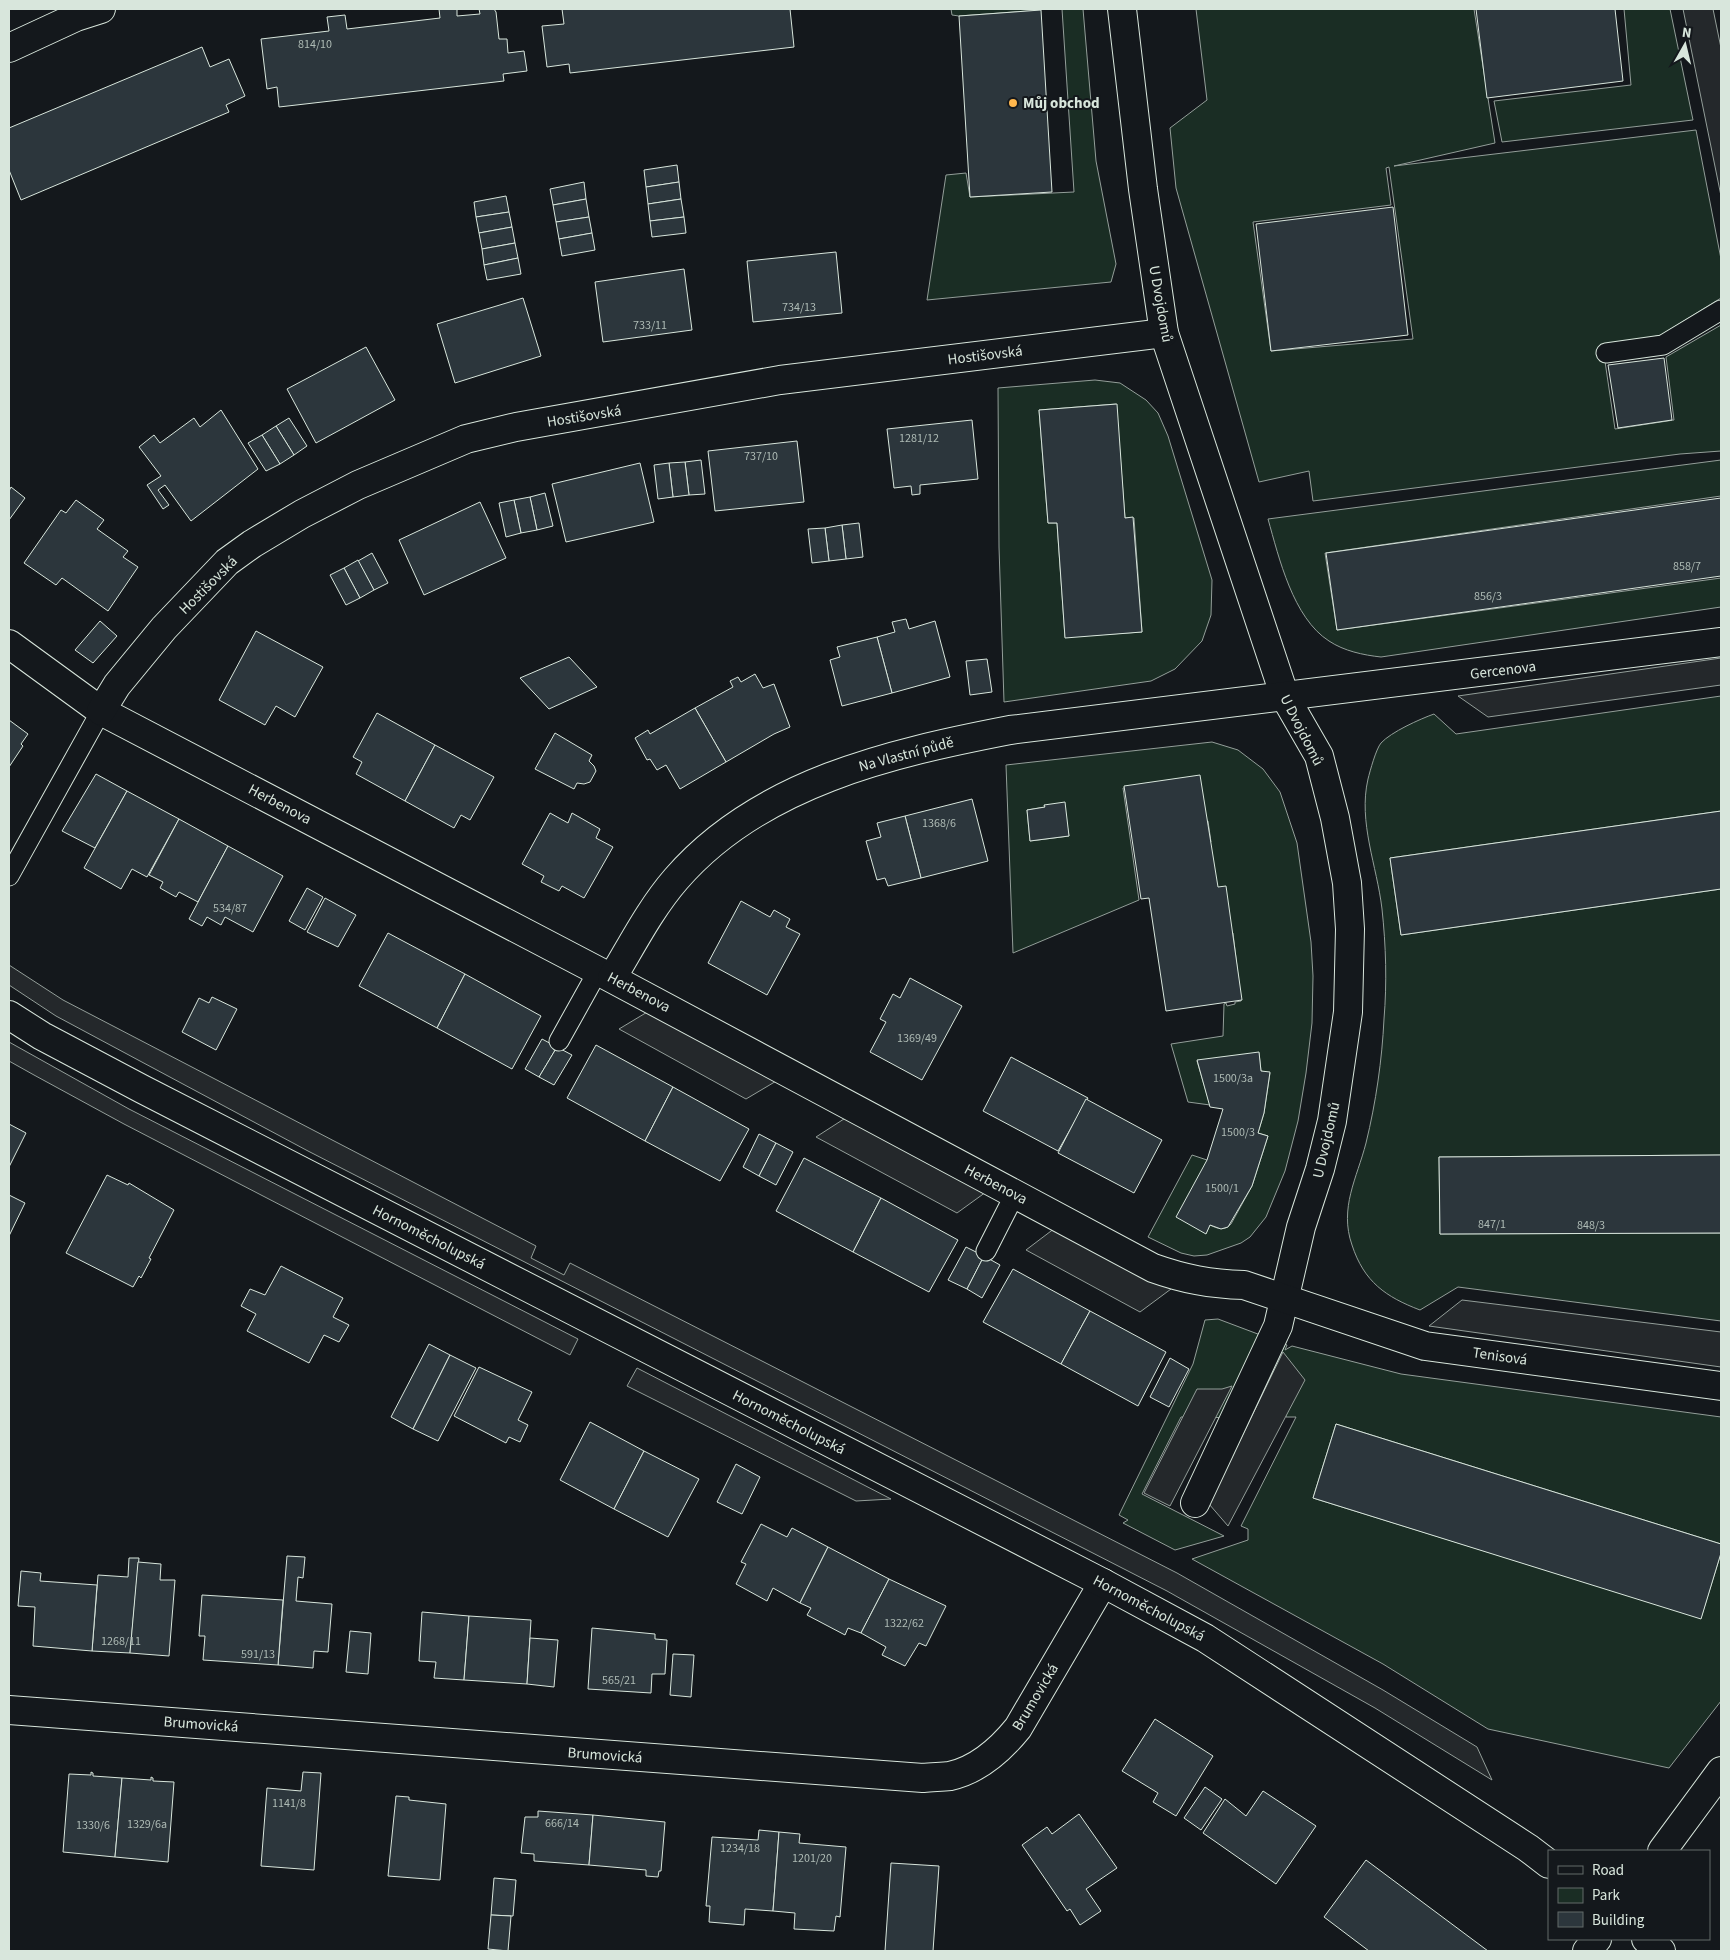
<svg xmlns="http://www.w3.org/2000/svg" width="1730" height="1960" font-family="'Source Sans 3',sans-serif">
<style>
.green{fill:#1a2d24;stroke:#939e99;fill-rule:evenodd}
.parking{fill:#24282b;stroke:#939e99}
.building{fill:#2c363c;stroke:#d8e6dc}
.lines{fill:none;stroke-linecap:round;stroke-linejoin:round}
.lane-casing{stroke:#d8e6dc;stroke-width:21}
.street-casing{stroke:#d8e6dc;stroke-width:30}
.secondary-casing{stroke:#d8e6dc;stroke-width:30}
.lane{stroke:#14181c;stroke-width:19}
.street{stroke:#14181c;stroke-width:28}
.secondary{stroke:#14181c;stroke-width:28}
.poi-dot{fill:#ffb74d;stroke:#14181c;stroke-width:2}
.labels{text-anchor:middle;stroke-width:4;stroke-linejoin:round;paint-order:stroke}
.number-label{font-size:12px;fill:#adbab4}
.poi-label{font-size:15px;font-weight:bold;fill:#d8e6dc;stroke:#14181c;text-anchor:start}
.street-label{font-size:15px;fill:#d8e6dc;stroke:#14181c}
</style>
<rect width="100%" height="100%" fill="#14181c"/>
<g class="green">
<polygon points="951,9 1041,9 1041,10 959,16 952,15"/>
<polygon points="1062,9 1083,9 1096,161 1116,264 1111,282 927,300 946,175 966,173 970,197 1074,192"/>
<path d="M1196,9h278l21,134 -101,23 302,-36 25,129v39l-60,37 -58,13 12,81 59,-9 -8,-63 55,-32v126l-41,3 -367,47 -4,-30 -50,11 -83,-294 -6,-60 37,-28zM1389,167l24,172 -142,12 -18,-129 138,-17 -5,-37z"/>
<polygon points="1624,9 1670,9 1693,120 1502,142 1494,101 1631,85"/>
<path d="M1095,380l25,3 26,17 12,13 10,23 44,144 -1,35 -9,26 -27,28 -24,12 -147,21 -5,-155 -1,-159zM1116,404l9,114h9l8,114 -77,5 -8,-114h-9l-9,-113z"/>
<path d="M1721,460v36l-396,57 12,77 384,-52v29l-340,50c-18,-2 -37,-6 -52,-16 -36,-23 -50,-83 -61,-122z"/>
<path d="M1721,696v115l-331,47 11,77 320,-46v266l-282,2 1,77 281,-1v88l-263,-34 -38,23c-34,-13 -56,-28 -68,-65 -13,-37 5,-67 14,-102 10,-41 16,-83 18,-124 3,-36 2,-73 -2,-110 -5,-43 -24,-87 -14,-130 2,-8 8,-30 13,-36 10,-11 39,-24 53,-29l22,20z"/>
<path d="M1212,742l26,8 25,19 17,23 17,51 14,99 2,34 -1,47 -6,50 -8,48 -13,50 -19,46 -16,20 -9,6 -34,12 -13,1 -13,-3 -33,-16 44,-82 15,5 -1,73 4,-8c8,4 15,6 21,-1l21,-38 16,-50 -10,-3 6,-20 6,-40 -9,-2 -2,-18 -62,8 13,44 -22,-3 -17,-58 52,-8 1,-32 2,-1 1,3 8,-2v-2l6,-1 -8,-68h-2l-15,-44 -7,-46 2,-1 -3,-21h-2l-8,-45 -75,12 16,112 -126,53 -7,-188zM1044,805l23,20 2,11 -39,5 -3,-31 18,-3z"/>
<polygon points="1218,1319 1287,1345 1285,1350 1292,1346 1401,1374 1721,1417 1721,1544 1336,1424 1313,1498 1701,1618 1721,1553 1721,1701 1669,1768 1488,1729 1383,1664 1192,1559 1248,1540 1248,1529 1241,1526 1296,1417 1286,1417 1285,1396 1254,1418 1181,1417 1142,1494 1224,1536 1175,1550 1123,1523 1128,1520 1119,1515 1193,1364 1205,1320"/>
</g>
<g class="parking">
<polygon points="1683,9 1713,9 1721,48 1721,196"/>
<polygon points="1721,658 1721,685 1488,717 1458,696"/>
<polygon points="9,965 63,1000 536,1246 531,1258 564,1275 570,1263 1177,1573 1383,1690 1477,1747 1492,1780 1375,1708 1167,1591 308,1151 56,1016 9,985"/>
<polygon points="649,1011 778,1080 746,1099 619,1029"/>
<polygon points="9,1042 129,1109 578,1339 570,1355 124,1124 34,1075 9,1061"/>
<polygon points="847,1117 986,1192 957,1213 816,1137"/>
<polygon points="1055,1228 1171,1289 1140,1312 1026,1250"/>
<polygon points="1462,1300 1721,1332 1721,1367 1429,1326"/>
<polygon points="1283,1352 1305,1380 1228,1526 1209,1504"/>
<polygon points="637,1368 891,1499 856,1501 627,1386"/>
<polygon points="1232,1386 1170,1506 1144,1493 1197,1389 1222,1389"/>
</g>
<g class="building">
<polygon points="439,9 457,9 457,16 480,14 479,9 494,9 496,12 499,39 507,39 508,53 524,51 527,71 503,74 504,81 279,107 277,87 267,89 261,39 329,31 327,17 345,15 347,29 440,18"/>
<polygon points="562,9 790,9 794,47 570,73 569,64 547,67 542,26 564,24"/>
<polygon points="1476,9 1615,9 1623,81 1487,98"/>
<polygon points="1041,10 1052,192 970,197 959,16"/>
<polygon points="202,47 210,67 229,59 245,96 226,105 229,112 21,200 9,170 9,128"/>
<polygon points="677,165 679,182 646,187 644,170"/>
<polygon points="584,182 586,199 553,205 550,189"/>
<polygon points="679,182 681,199 648,204 646,187"/>
<polygon points="506,196 509,212 476,217 474,202"/>
<polygon points="586,199 589,217 556,222 553,205"/>
<polygon points="681,199 684,217 650,221 648,204"/>
<polygon points="1393,207 1408,335 1271,351 1256,224"/>
<polygon points="509,212 512,227 479,233 476,217"/>
<polygon points="589,217 592,233 559,239 556,222"/>
<polygon points="684,217 686,233 652,237 650,221"/>
<polygon points="512,227 515,243 482,249 479,233"/>
<polygon points="592,233 595,250 562,256 559,239"/>
<polygon points="515,243 518,258 484,265 482,249"/>
<polygon points="836,252 842,313 753,322 747,261"/>
<polygon points="518,258 521,274 487,280 484,265"/>
<polygon points="684,269 692,330 603,342 595,282"/>
<polygon points="523,298 541,356 455,383 437,324"/>
<polygon points="366,347 395,400 316,443 287,389"/>
<polygon points="1664,358 1672,420 1618,428 1608,365"/>
<polygon points="1117,404 1125,518 1133,517 1142,632 1065,638 1057,523 1048,523 1039,410"/>
<polygon points="221,410 258,469 191,521 165,485 158,490 169,505 163,509 147,485 161,476 139,447 154,435 160,443 194,418 200,427"/>
<polygon points="289,418 307,446 294,455 276,426"/>
<polygon points="972,420 978,479 920,485 920,494 912,495 911,486 894,488 887,429"/>
<polygon points="276,426 294,455 280,464 262,435"/>
<polygon points="262,435 280,464 266,471 248,443"/>
<polygon points="797,441 804,502 715,511 708,451"/>
<polygon points="701,460 705,494 689,495 685,462"/>
<polygon points="685,462 689,495 673,497 669,463"/>
<polygon points="640,463 654,522 566,542 552,484"/>
<polygon points="669,463 673,497 658,499 654,465"/>
<polygon points="11,487 25,498 9,520 9,491"/>
<polygon points="545,493 553,526 537,530 530,497"/>
<polygon points="530,497 537,530 521,533 514,500"/>
<polygon points="1721,498 1721,576 1337,630 1326,553"/>
<polygon points="76,500 104,520 97,529 128,551 123,557 138,567 108,611 62,578 56,585 24,563 61,510 66,513"/>
<polygon points="514,500 521,533 506,537 499,503"/>
<polygon points="480,502 506,558 424,595 399,540"/>
<polygon points="859,523 863,557 846,559 842,525"/>
<polygon points="842,525 846,559 829,561 825,528"/>
<polygon points="825,528 829,561 812,563 808,529"/>
<polygon points="372,553 388,583 374,590 358,561"/>
<polygon points="358,560 374,590 360,598 344,568"/>
<polygon points="344,568 360,598 346,605 330,575"/>
<polygon points="906,619 909,629 935,621 950,677 892,693 877,637 895,632 892,622"/>
<polygon points="100,621 117,636 93,663 75,650"/>
<polygon points="256,631 323,667 295,717 276,706 265,725 219,700"/>
<polygon points="877,637 892,693 842,706 830,660 840,657 837,647"/>
<polygon points="569,657 597,687 549,709 520,678"/>
<polygon points="987,659 992,692 970,695 966,661"/>
<polygon points="755,674 763,688 774,684 790,727 774,734 726,762 695,708 733,687 730,681 738,677 741,682"/>
<polygon points="695,708 726,762 680,789 666,765 657,770 650,759 647,760 635,738 648,730 650,734"/>
<polygon points="377,713 435,745 405,801 356,774 362,762 353,757"/>
<polygon points="9,720 28,734 21,744 23,746 9,767"/>
<polygon points="555,733 592,755 589,761 594,766 596,771 590,782 584,784 577,783 574,789 535,769"/>
<polygon points="435,745 494,777 470,820 461,815 454,828 405,801"/>
<polygon points="96,774 127,791 95,848 62,831"/>
<polygon points="1200,775 1218,887 1226,886 1242,1000 1166,1011 1149,898 1141,899 1124,786"/>
<polygon points="127,791 179,819 147,877 132,869 121,889 84,868"/>
<polygon points="972,799 988,861 921,878 905,816"/>
<polygon points="1065,802 1069,836 1030,841 1027,810 1045,807 1044,805"/>
<polygon points="1721,811 1721,889 1401,935 1390,858"/>
<polygon points="550,813 568,823 572,813 600,829 596,838 613,847 584,898 562,886 559,891 541,882 544,876 522,864"/>
<polygon points="905,816 921,878 888,886 885,878 877,880 866,841 881,837 877,823"/>
<polygon points="179,819 228,846 198,902 179,892 176,897 160,888 163,882 149,875"/>
<polygon points="228,846 283,876 253,932 225,917 221,925 207,917 202,926 189,919"/>
<polygon points="307,888 323,897 305,930 289,921"/>
<polygon points="325,898 356,915 338,947 307,932"/>
<polygon points="741,901 770,917 774,910 790,919 786,927 800,934 767,995 708,963"/>
<polygon points="388,933 465,974 437,1028 359,986"/>
<polygon points="465,974 541,1016 512,1069 437,1028"/>
<polygon points="910,978 962,1006 922,1080 870,1052 886,1022 880,1019 893,994 900,998"/>
<polygon points="212,997 237,1009 216,1050 182,1032 199,998 209,1003"/>
<polygon points="542,1039 557,1047 539,1077 525,1069"/>
<polygon points="596,1045 673,1087 645,1141 567,1098"/>
<polygon points="557,1047 572,1055 554,1085 539,1077"/>
<polygon points="1259,1052 1261,1071 1270,1072 1264,1113 1258,1133 1268,1136 1252,1186 1228,1227 1221,1229 1210,1225 1206,1234 1176,1217 1207,1160 1223,1109 1210,1107 1197,1060"/>
<polygon points="1011,1057 1088,1098 1058,1151 983,1111"/>
<polygon points="673,1087 749,1129 720,1181 645,1141"/>
<polygon points="1086,1099 1162,1140 1134,1193 1058,1153"/>
<polygon points="9,1124 26,1133 9,1167"/>
<polygon points="759,1134 776,1143 759,1176 743,1167"/>
<polygon points="776,1143 793,1152 776,1185 759,1176"/>
<polygon points="1721,1155 1721,1233 1440,1234 1439,1157"/>
<polygon points="804,1158 881,1198 853,1252 776,1211"/>
<polygon points="107,1175 128,1185 129,1183 174,1210 149,1258 151,1259 141,1278 139,1276 133,1287 66,1253"/>
<polygon points="9,1195 25,1203 9,1236"/>
<polygon points="881,1198 958,1240 929,1292 853,1252"/>
<polygon points="966,1247 984,1256 967,1289 948,1280"/>
<polygon points="984,1256 1000,1265 982,1298 967,1289"/>
<polygon points="281,1266 343,1298 333,1317 349,1325 339,1342 324,1335 309,1363 247,1331 256,1314 241,1306 250,1289 265,1295"/>
<polygon points="1013,1269 1090,1311 1061,1364 983,1322"/>
<polygon points="1090,1311 1166,1352 1138,1406 1061,1364"/>
<polygon points="429,1344 450,1355 413,1429 391,1417"/>
<polygon points="450,1355 476,1368 438,1441 413,1429"/>
<polygon points="1170,1358 1189,1369 1169,1407 1150,1397"/>
<polygon points="479,1367 532,1392 518,1420 528,1425 520,1442 509,1437 506,1443 454,1416"/>
<polygon points="590,1422 644,1451 614,1509 560,1480"/>
<polygon points="1336,1424 1721,1544 1721,1553 1701,1619 1313,1498"/>
<polygon points="644,1451 699,1479 668,1537 614,1509"/>
<polygon points="736,1464 760,1477 742,1514 717,1502"/>
<polygon points="761,1524 787,1537 792,1528 828,1547 800,1603 773,1588 767,1601 736,1584 746,1564 741,1562"/>
<polygon points="828,1547 889,1579 861,1633 848,1628 845,1635 807,1615 811,1608 800,1603"/>
<polygon points="287,1556 305,1557 303,1578 298,1577 296,1601 332,1604 328,1652 314,1651 313,1668 278,1665"/>
<polygon points="129,1558 139,1558 130,1653 92,1651 98,1575 128,1577"/>
<polygon points="138,1562 161,1564 160,1580 175,1580 169,1656 130,1653"/>
<polygon points="21,1571 41,1573 40,1581 97,1585 92,1651 33,1646 35,1607 18,1606"/>
<polygon points="889,1579 946,1606 926,1646 919,1643 905,1666 882,1655 886,1647 861,1633"/>
<polygon points="202,1595 283,1600 278,1665 203,1660 205,1636 199,1636"/>
<polygon points="422,1612 469,1616 464,1680 434,1678 436,1662 419,1661"/>
<polygon points="469,1616 531,1620 527,1684 464,1680"/>
<polygon points="592,1628 655,1634 655,1639 667,1640 665,1674 652,1674 651,1693 588,1689"/>
<polygon points="350,1631 371,1633 368,1674 346,1672"/>
<polygon points="530,1638 558,1640 554,1687 527,1684"/>
<polygon points="673,1654 694,1655 691,1697 670,1695"/>
<polygon points="1155,1719 1213,1756 1176,1816 1153,1802 1158,1793 1122,1771"/>
<polygon points="91,1772 93,1773 93,1776 122,1778 115,1857 63,1852 69,1774 91,1775"/>
<polygon points="303,1772 321,1773 314,1870 261,1866 267,1788 301,1791"/>
<polygon points="151,1777 153,1778 153,1781 174,1782 168,1862 115,1857 122,1778 151,1780"/>
<polygon points="1205,1787 1222,1799 1201,1830 1184,1818"/>
<polygon points="1263,1791 1316,1826 1276,1884 1203,1833 1225,1799 1246,1816"/>
<polygon points="396,1796 409,1797 409,1800 446,1804 440,1880 388,1876"/>
<polygon points="538,1811 593,1815 589,1865 534,1861 534,1854 521,1853 525,1817 538,1817"/>
<polygon points="1079,1814 1117,1868 1086,1889 1101,1911 1080,1925 1070,1909 1067,1911 1022,1845 1047,1827 1052,1834"/>
<polygon points="593,1815 665,1822 661,1871 659,1871 658,1877 646,1876 646,1870 589,1865"/>
<polygon points="759,1830 779,1832 773,1911 745,1909 744,1925 709,1922 710,1906 706,1906 712,1837 758,1840"/>
<polygon points="779,1832 800,1834 799,1843 846,1847 840,1917 836,1916 834,1931 794,1929 795,1913 773,1911"/>
<polygon points="1366,1860 1488,1951 1369,1951 1324,1917"/>
<polygon points="891,1863 939,1866 933,1951 885,1951"/>
<polygon points="494,1878 516,1880 513,1916 491,1915"/>
<polygon points="491,1915 511,1916 508,1951 488,1949"/>
</g>
<g class="lines">
<g class="lane-casing">
<g id="lane">
<polyline points="1606,353 1663,345 1721,310"/>
<polyline points="9,876 101,711"/>
<polyline points="559,1041 598,971"/>
<polyline points="986,1251 1015,1194"/>
</g>
</g>
<g class="street-casing">
<g id="street">
<polyline points="1122,9 1143,189 1164,333 1285,697 1319,756 1335,818 1347,883 1350,929 1348,1012 1332,1121 1320,1169 1301,1227 1278,1326 1195,1503"/>
<polyline points="9,48 76,17 101,9"/>
<path d="M9,644l92,67 497,260 555,297c31,11 57,16 91,17l181,61 296,40"/>
<polyline points="101,711 117,685 164,628 227,562 252,544 302,514 358,485 466,439 516,427 780,380 1164,333"/>
<path d="M612,978c20,-33 38,-69 64,-99 83,-96 215,-126 334,-149l711,-88"/>
<path d="M9,1710l914,68c9,-1 18,-1 27,-2 27,-6 51,-27 68,-48l85,-145"/>
<polyline points="1587,1951 1597,1939"/>
</g>
</g>
<g class="secondary-casing">
<g id="secondary">
<polyline points="9,1015 42,1036 142,1089 1103,1583 1205,1638 1528,1848 1549,1864"/>
<polyline points="1662,1851 1721,1771"/>
<polyline points="1646,1939 1661,1951"/>
</g>
</g>
<use href="#lane" class="lane"/>
<use href="#street" class="street"/>
<use href="#secondary" class="secondary"/>
</g>
<circle class="poi-dot" cx="1013" cy="103" r="5"/>
<g class="labels">
<g class="number-label">
<text x="315" y="48">814/10</text>
<text x="799" y="311">734/13</text>
<text x="650" y="329">733/11</text>
<text x="919" y="442">1281/12</text>
<text x="761" y="460">737/10</text>
<text x="1687" y="570">858/7</text>
<text x="1488" y="600">856/3</text>
<text x="939" y="827">1368/6</text>
<text x="230" y="912">534/87</text>
<text x="917" y="1042">1369/49</text>
<text x="1233" y="1082">1500/3a</text>
<text x="1238" y="1136">1500/3</text>
<text x="1222" y="1192">1500/1</text>
<text x="1492" y="1228">847/1</text>
<text x="1591" y="1229">848/3</text>
<text x="904" y="1627">1322/62</text>
<text x="121" y="1645">1268/11</text>
<text x="258" y="1658">591/13</text>
<text x="619" y="1684">565/21</text>
<text x="289" y="1807">1141/8</text>
<text x="562" y="1827">666/14</text>
<text x="147" y="1828">1329/6a</text>
<text x="93" y="1829">1330/6</text>
<text x="740" y="1852">1234/18</text>
<text x="812" y="1862">1201/20</text>
</g>
<g class="poi-label">
<text x="1023" y="108">Můj obchod</text>
</g>
<g class="street-label">
<text transform="translate(1161 304) rotate(80)" y="5">U Dvojdomů</text>
<text transform="translate(985 355) rotate(-7)" y="5">Hostišovská</text>
<text transform="translate(584 416) rotate(-9)" y="5">Hostišovská</text>
<text transform="translate(208 585) rotate(-45)" y="5">Hostišovská</text>
<text transform="translate(1503 670) rotate(-7)" y="5">Gercenova</text>
<text transform="translate(1302 730) rotate(63)" y="5">U Dvojdomů</text>
<text transform="translate(906 754) rotate(-15)" y="5">Na Vlastní půdě</text>
<text transform="translate(280 804) rotate(28)" y="5">Herbenova</text>
<text transform="translate(639 992) rotate(28)" y="5">Herbenova</text>
<text transform="translate(1326 1140) rotate(-77)" y="5">U Dvojdomů</text>
<text transform="translate(996 1184) rotate(28)" y="5">Herbenova</text>
<text transform="translate(429 1237) rotate(27)" y="5">Hornoměcholupská</text>
<text transform="translate(1500 1356) rotate(8)" y="5">Tenisová</text>
<text transform="translate(789 1422) rotate(27)" y="5">Hornoměcholupská</text>
<text transform="translate(1149 1608) rotate(28)" y="5">Hornoměcholupská</text>
<text transform="translate(1035 1697) rotate(-59)" y="5">Brumovická</text>
<text transform="translate(201 1724) rotate(4)" y="5">Brumovická</text>
<text transform="translate(605 1755) rotate(4)" y="5">Brumovická</text>
</g>
</g>
<rect width="1730" height="1960" fill="none" stroke="#d8e6dc" stroke-width="20"/>
<rect x="1548" y="1850" width="162" height="90" fill="#14181c" stroke="#626a69"/>
<rect x="1558" y="1866" width="25" height="8" fill="#14181c" stroke="#626a69"/>
<text x="1592" y="1875" font-size="15" fill="#d8e6dc">Road</text>
<rect x="1558" y="1888" width="25" height="15" fill="#1a2d24" stroke="#626a69"/>
<text x="1592" y="1900" font-size="15" fill="#d8e6dc">Park</text>
<rect x="1558" y="1912" width="25" height="15" fill="#2c363c" stroke="#626a69"/>
<text x="1592" y="1925" font-size="15" fill="#d8e6dc">Building</text>
<g transform="translate(1685 45) rotate(8)" stroke="#14181c" stroke-width="4" paint-order="stroke">
<path d="M0-4L9 19L0 12L-9 19Z" fill="#d8e6dc"/>
<text y="-8" font-size="14" font-weight="bold" text-anchor="middle" fill="#d8e6dc">N</text>
</g>
</svg>
